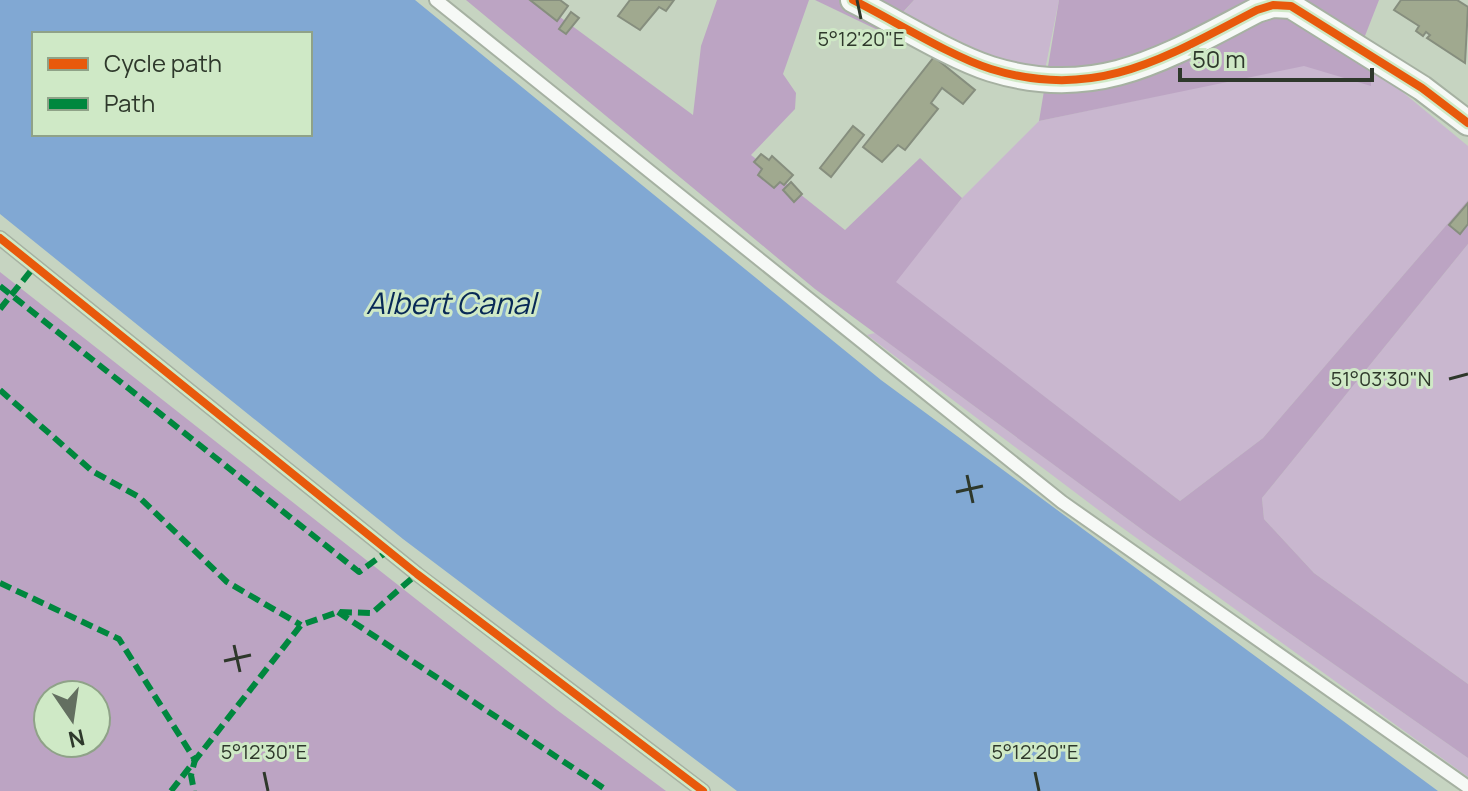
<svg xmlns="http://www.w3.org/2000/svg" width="1468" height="791" font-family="Manrope,sans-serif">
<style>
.green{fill:#c9b7cf}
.forest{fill:#bca4c3;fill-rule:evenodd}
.water{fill:#81a8d3;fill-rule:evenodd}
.building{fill:#a0a98f;stroke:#868e7e;stroke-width:2}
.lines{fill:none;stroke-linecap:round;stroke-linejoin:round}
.service-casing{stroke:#a6b1a2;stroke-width:16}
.minor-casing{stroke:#a6b1a2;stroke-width:28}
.service{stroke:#f6f9f6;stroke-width:12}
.minor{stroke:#f6f9f6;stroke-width:24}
.quiet{stroke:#00873e;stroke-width:6;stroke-dasharray:12 6;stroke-linecap:butt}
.cycleway-casing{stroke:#cfe9c6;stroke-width:13}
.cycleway{stroke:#e8590c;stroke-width:8}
.ticks{fill:none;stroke:#2e382b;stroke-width:3}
.labels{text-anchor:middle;stroke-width:6;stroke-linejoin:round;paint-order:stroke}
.water-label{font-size:30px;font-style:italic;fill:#082956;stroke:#cfe9c6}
.ticks-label{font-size:20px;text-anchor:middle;fill:#2e382b;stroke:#cfe9c6;stroke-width:6;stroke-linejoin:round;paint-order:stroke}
</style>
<rect width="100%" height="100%" fill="#c6d4c1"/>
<g class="green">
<polygon points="914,0 1059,0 1045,70 988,55 903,13"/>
<polygon points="1304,65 1371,85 1371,66 1468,146 1468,200 1263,438 1180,501 895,282 962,198 1039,121"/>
<polygon points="1468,244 1468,684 1314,573 1264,519 1262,498"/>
<polygon points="875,333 1148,534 1468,758 1468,777 1113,521 867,335"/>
</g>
<g class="forest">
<polygon points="466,0 537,0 693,115 701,46 717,0 809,0 783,74 796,93 795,109 751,155 845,230 920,158 962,198 896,282 1180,501 1263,438 1468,200 1468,244 1262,498 1264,519 1314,573 1468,684 1468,758 1148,534 815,289"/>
<polygon points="815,0 914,0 884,33"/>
<polygon points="1059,0 1379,0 1363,41 1371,66 1371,86 1304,66 1039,121"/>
<path d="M0,272l557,438 109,81h-666zM48,695h48v48h-48z"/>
</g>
<path class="water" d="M0,0h415l466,380 557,411h-701l-334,-252 -403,-325zM34,34h276v100h-276z"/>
<g class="building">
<polygon points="530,0 560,0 568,6 557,21"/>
<polygon points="630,0 674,0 666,11 659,7 640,30 618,16"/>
<polygon points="1401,0 1457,0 1468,7 1465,63 1427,38 1430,35 1426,32 1423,36 1416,31 1419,26 1394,10"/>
<polygon points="571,12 579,18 566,34 559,29"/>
<polygon points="934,57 975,90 963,104 942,88 931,103 938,109 905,150 898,145 882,162 863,147"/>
<polygon points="853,126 864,135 831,177 820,168"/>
<polygon points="761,154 769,160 772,156 793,175 784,185 780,182 774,188 758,175 762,169 754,162"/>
<polygon points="791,182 802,194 794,202 783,190"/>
<polygon points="1468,203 1468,224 1460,234 1449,225"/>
</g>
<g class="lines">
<g class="service-casing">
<g id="service">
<polyline points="436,0 1062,502 1468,787"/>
<polyline points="0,238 417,574 703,791"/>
</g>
</g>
<g class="minor-casing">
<path id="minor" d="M853,0c40,20 97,56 138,69 106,33 175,-12 266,-59l16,-5 18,1 131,82 46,35"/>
</g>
<use href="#service" class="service"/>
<use href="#minor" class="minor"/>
<g class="quiet">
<polyline points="0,286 359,572 388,551"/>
<polyline points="0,309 34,267"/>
<polyline points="0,390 92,471 139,497 227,582 301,625"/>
<polyline points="0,583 119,639 195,760 191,775 194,791"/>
<polyline points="338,612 608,791"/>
<polyline points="171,791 301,625 338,612 372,613 417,574"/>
</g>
<g class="cycleway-casing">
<g id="cycleway">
<path d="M853,0c40,20 97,56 138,69 106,33 175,-12 266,-59l16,-5 18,1 131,82 46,35"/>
<polyline points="0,238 417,574 703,791"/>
</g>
</g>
<use href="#cycleway" class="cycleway"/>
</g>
<path class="ticks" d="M857,0l4,19M1449,379l19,-5M967,475l6,28M956,492l27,-6M234,645l6,27M224,661l27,-6M264,772l4,19M1035,772l4,19"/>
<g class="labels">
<g class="water-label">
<text x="451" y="314">Albert Canal</text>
</g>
</g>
<g class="ticks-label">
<text x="861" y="46">5°12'20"E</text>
<text x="1381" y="386">51°03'30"N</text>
<text x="264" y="759">5°12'30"E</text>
<text x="1035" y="759">5°12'20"E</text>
</g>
<rect x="32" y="32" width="280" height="104" fill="#cfe9c6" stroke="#8fa288" stroke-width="2"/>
<rect x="48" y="58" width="40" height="12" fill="#e8590c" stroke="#8fa288" stroke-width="2"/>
<text x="104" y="72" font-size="24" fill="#2e382b">Cycle path</text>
<rect x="48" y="98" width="40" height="12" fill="#00873e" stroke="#8fa288" stroke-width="2"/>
<text x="104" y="112" font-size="24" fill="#2e382b">Path</text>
<g transform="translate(72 719) rotate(167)"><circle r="38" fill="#cfe9c6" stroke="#8fa288" stroke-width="2"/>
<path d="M0-6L14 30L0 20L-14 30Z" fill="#636f60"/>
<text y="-12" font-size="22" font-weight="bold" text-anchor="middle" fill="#2e382b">N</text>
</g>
<path d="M1180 68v12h192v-12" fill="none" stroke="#2e382b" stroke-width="4"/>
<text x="1192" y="68" font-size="24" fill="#2e382b" stroke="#cfe9c6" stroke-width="6" paint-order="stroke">50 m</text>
</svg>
